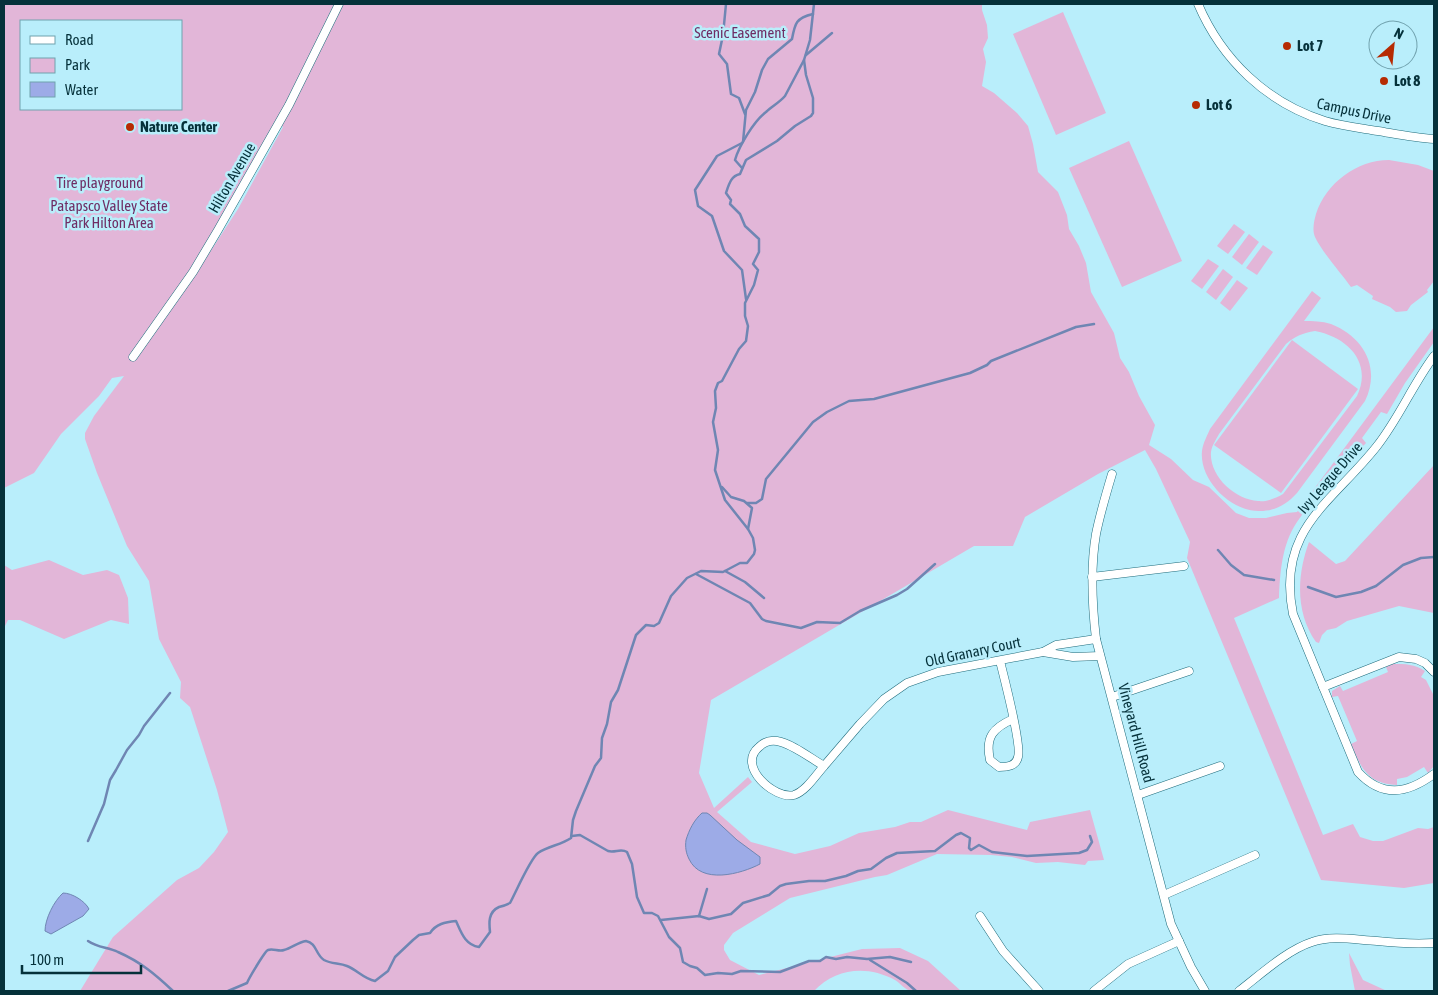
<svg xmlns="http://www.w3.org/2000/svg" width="1438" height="995" font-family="'Asap Condensed',sans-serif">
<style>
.green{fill:#e2b6d8;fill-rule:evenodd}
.water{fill:#9dabe7;stroke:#6f86b3}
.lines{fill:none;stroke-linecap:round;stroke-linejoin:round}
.stream{stroke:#6f86b3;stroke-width:2.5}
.minor-casing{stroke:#1f6c7c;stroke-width:9}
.minor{stroke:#fff;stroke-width:8}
.poi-dot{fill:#b62b03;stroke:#b9eefb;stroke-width:2}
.labels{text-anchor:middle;stroke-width:5;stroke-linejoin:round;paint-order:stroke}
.park-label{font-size:15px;fill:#6f2d64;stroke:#b9eefb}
.poi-label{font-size:15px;font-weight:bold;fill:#05313a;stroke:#b9eefb;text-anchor:start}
.street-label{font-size:15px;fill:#05313a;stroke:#b9eefb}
</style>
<rect width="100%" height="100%" fill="#b9eefb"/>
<g class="green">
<path d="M4,4h978v6l5,15 1,13 -5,11 3,13 -4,24 12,7 23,20 11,13 5,18 5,28 20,20 9,23 2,14 10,17 7,17 5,29 23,41 6,25 9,14 10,24 16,29 -6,20 22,14 22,21 16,7 27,26 13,5h17l21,-5 10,-1 137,-185v15l-29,41 -18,31 -6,-2 -19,26 4,5 -10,11 -5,-2 -24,26 3,5c-11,12 -24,25 -33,39 -15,22 -17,50 -18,76l-45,20 89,217 30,-11 7,13 13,4h10l35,-13 10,1 6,-2v56l-30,5 -83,-8 -134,-322 3,-16 -34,-73 -11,-19 -47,24 -73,43 -12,29h-39l-263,154 -12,73 15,35 34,-31 4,5 -35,30 34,30 44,12 35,-8 29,-13 36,-6 15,-5h11l27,-12 79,20 3,-8 60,-12 14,50 -16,1 -3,4 -27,-3 -22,1 -24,-6 -21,-2 -54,-1 -50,21 -12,2 -85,21 -57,35 -9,12v5l6,10 29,15 103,-26 38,-1 28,13 33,30c-12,0 -40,3 -50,0 -6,-1 -11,-8 -16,-11 -28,-15 -59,-12 -81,11h-734l33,-54 64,-57 22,-12 15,-16 14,-20 -11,-42 -27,-83 -10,-9 1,-16 -22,-43 -10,-58 -22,-35 -30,-73 -12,-34v-6l9,-17 30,-40 -12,2 -13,18 -38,38 -27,39 -30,15zM21,21h160v88h-160zM281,125l2,2 -45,82 -41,63z"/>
<polygon points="1063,12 1106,113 1056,135 1013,34"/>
<polygon points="1129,141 1182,261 1122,287 1069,168"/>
<path d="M1389,160l29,5 16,6v110l-7,9 1,2 -17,13 -4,6 -11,1 -6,-5 -18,-8 1,-3 -16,-11 -6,2c-10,-14 -29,-35 -36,-50 -3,-7 -1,-16 1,-23 10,-31 41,-54 73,-54z"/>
<polygon points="1234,224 1245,232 1228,254 1217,246"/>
<polygon points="1249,234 1259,242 1242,265 1232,257"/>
<polygon points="1263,245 1273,252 1257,275 1246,268"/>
<polygon points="1208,259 1219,266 1202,289 1191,281"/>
<polygon points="1223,269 1233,277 1216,300 1206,292"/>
<polygon points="1237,280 1248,288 1230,311 1220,303"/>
<path d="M1312,291l9,7 -17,23c9,0 18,0 27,3 33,13 50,44 34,77l-68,92c-10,11 -21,18 -37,18 -29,1 -61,-31 -58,-60 1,-8 5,-15 8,-22zM1315,331c32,6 58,31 42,65l-74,98c-7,4 -16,8 -25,7 -23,-1 -49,-25 -47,-49 1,-7 5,-12 8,-18l67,-90c9,-8 17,-11 29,-13z"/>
<polygon points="1292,340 1358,389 1281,493 1214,445"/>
<path d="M1434,465v148l-35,-7 -52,15 -11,7 -9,2 -5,5 -3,8 -3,-1c-21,-30 -19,-67 -7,-100l27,22 9,-3z"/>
<polygon points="49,560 83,575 107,570 119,575 128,598 129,624 111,620 64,639 20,620 8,620 4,628 4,565 12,570"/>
<path d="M1393,664c12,0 22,0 32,7l-4,6 5,3 8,16v70l-6,7 -4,-6 -17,10 -10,2v6c-29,-1 -36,-17 -46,-41l6,-3 -19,-45 -6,1v-6l8,-5 3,5 45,-19 -2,-5z"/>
<polygon points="1349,953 1363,980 1387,991 1355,991 1350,965"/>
</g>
<g class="water">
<path d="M702,813h5l3,2 27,25 23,17v7c-19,10 -59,21 -71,-5 -3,-6 -4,-12 -3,-19 3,-10 8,-20 16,-27z"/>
<path d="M63,893c9,0 22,8 26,16l-6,7 -32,18 -6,-3c0,-12 9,-30 18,-38z"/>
</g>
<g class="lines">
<g class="stream">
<polyline points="726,4 723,35 719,54 727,64 731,94 739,98 745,114"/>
<polyline points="806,55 832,33"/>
<path d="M743,142l3,-32 9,-18 7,-22 6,-11 24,-20c3,-16 4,-21 21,-25"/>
<polyline points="742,143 717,156 695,190 698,206 712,216 724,251 742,270 746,299"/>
<path d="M742,168l-7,-8c4,-14 19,-39 31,-48 6,-6 13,-9 19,-16l19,-36"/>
<polyline points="722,487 731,497 744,501 752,508 748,529"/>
<polyline points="747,503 756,503 762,499 766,479 813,422 827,412 849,401 874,399 970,373 987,365 991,361 1076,327 1094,324"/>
<polyline points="1218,550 1231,565 1244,575 1274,580"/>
<polyline points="725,571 745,582 764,598"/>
<polyline points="696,574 750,603 762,619 766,621 801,628 817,622 840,623 860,611 897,595 907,589 935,564"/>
<polyline points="1308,587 1336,597 1361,592 1376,586 1403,565 1421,558 1434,557"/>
<path d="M572,836l8,-1 28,16c7,2 13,-3 19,1l5,12 5,33 7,16h8l6,3 11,21 11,11 3,14 7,4 7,2 8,7 13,-2 14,1 9,-3 39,1 29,-11h11l6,-4 10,2 11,-2 20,2 23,-2 21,5"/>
<polyline points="88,841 104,804 110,780 116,770 127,750 139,735 144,726 170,693"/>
<polyline points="699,916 707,889"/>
<polyline points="661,920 699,916 709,919 731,914 743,903 769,895 780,886 786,884 809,881 825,881 846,876 858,871 871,869 886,858 897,853 935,851 956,835 961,833 970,838 969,848 971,850 979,845 992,852 1027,856 1079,853 1087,850 1092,842 1090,836"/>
<path d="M88,941c10,7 20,6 30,11 23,10 38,23 55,39"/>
<polyline points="870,960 907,983 916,991"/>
<path d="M228,991l19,-8c2,-5 18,-32 21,-33 5,-2 11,2 16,0 8,-2 14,-8 22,-9 11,2 9,13 18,19 7,4 15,3 23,6 10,4 17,13 28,15l13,-10 7,-14 18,-17 6,-5 11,-2c6,-9 15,-11 26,-12 5,11 9,24 23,26l11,-15c-1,-9 -2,-20 9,-25 4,-1 7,-2 11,-4 6,-11 20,-44 28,-50 10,-7 23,-8 33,-15l2,-18 3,-9 19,-45 6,-8 1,-20 5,-14 4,-22 7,-12 18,-55 10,-10 8,1 5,-3 12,-27 16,-18 14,-7 22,1 17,-9h7l7,-9 1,-4 -2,-12 -5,-9 -23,-29 -10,-30 3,-20 -5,-28 3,-14 -1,-17 3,-8 4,-2 17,-32 7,-8 2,-15 -3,-10v-13l9,-18 4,-15 -5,-6 6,-12v-13l-14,-13 -5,-12 -10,-10 1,-4 -5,-7c3,-9 5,-17 14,-19l6,-14 31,-19 18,-15 16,-10 2,-3v-15l-7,-23 -2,-15 6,-20 4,-36"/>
</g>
<g class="minor-casing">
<g id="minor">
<path d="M1198,4c24,56 69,99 127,117 17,5 35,7 53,10 18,3 37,7 56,8"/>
<path d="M1434,356c-21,28 -35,62 -57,90 -45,57 -101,83 -84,168l65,158c24,26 49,22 76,2"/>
<polyline points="133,357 193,272 218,230 289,105 339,4"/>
<path d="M1112,474c-6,20 -12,40 -16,60 -6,35 -4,70 0,105l75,285 20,43 14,24"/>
<polyline points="1092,577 1184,566"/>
<polyline points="1043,652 1073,657 1100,656"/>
<path d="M1000,661c4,16 22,85 18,96 -2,9 -10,10 -19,10l-9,-7c-5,-23 3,-32 23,-41"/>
<polyline points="1323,687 1399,657 1416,659 1425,663 1434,672"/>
<polyline points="1112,697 1189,671"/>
<path d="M824,766c-8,9 -18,25 -30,29 -19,5 -58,-29 -35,-48 5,-5 12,-7 18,-6 16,3 33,17 47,25l36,-42 24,-25 23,-16 31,-11 105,-20 13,-7 40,-6"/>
<polyline points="1138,795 1220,766"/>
<polyline points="1164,895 1255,855"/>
<polyline points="980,916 1003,951 1039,991"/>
<polyline points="1094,991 1128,964 1179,941"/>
<path d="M1239,991c21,-16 48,-41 73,-49 20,-7 44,-2 65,-1 19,2 38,3 57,2"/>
</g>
</g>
<use href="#minor" class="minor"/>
</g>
<g class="poi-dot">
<circle cx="1287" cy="46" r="5"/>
<circle cx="1384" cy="81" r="5"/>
<circle cx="1196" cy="105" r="5"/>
<circle cx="130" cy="127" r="5"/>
</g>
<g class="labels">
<g class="park-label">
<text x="740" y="38">Scenic Easement</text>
<text x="100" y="188">Tire playground</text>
<text x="109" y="211">Patapsco Valley State<tspan x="109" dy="17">Park Hilton Area</tspan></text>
</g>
<g class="poi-label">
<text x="1297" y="51">Lot 7</text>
<text x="1394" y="86">Lot 8</text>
<text x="1206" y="110">Lot 6</text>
<text x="140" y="132">Nature Center</text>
</g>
<g class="street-label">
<text transform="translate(1354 111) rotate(12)" y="5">Campus Drive</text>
<text transform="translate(232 178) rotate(-60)" y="5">Hilton Avenue</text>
<text transform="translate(1330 478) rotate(-49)" y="5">Ivy League Drive</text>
<text transform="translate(973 652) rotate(-12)" y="5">Old Granary Court</text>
<text transform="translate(1136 733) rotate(75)" y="5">Vineyard Hill Road</text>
</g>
</g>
<rect width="1438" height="995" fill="none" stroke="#05313a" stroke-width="10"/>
<rect x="20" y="20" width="162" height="90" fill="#b9eefb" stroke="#71a2ae"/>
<rect x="30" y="36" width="25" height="8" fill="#ffffff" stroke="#71a2ae"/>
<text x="65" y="45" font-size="15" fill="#05313a">Road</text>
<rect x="30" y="58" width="25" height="15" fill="#e2b6d8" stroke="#71a2ae"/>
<text x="65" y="70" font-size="15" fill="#05313a">Park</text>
<rect x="30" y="82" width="25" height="15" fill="#9dabe7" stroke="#71a2ae"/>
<text x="65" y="95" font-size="15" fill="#05313a">Water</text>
<g transform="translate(1393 45) rotate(27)"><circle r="24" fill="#b9eefb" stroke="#71a2ae"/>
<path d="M0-4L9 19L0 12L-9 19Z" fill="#b62b03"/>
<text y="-8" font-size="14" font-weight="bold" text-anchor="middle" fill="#05313a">N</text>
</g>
<path d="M22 965v8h119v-8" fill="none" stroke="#05313a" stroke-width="2.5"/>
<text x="30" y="965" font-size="15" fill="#05313a" stroke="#b9eefb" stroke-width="4" paint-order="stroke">100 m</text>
</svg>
